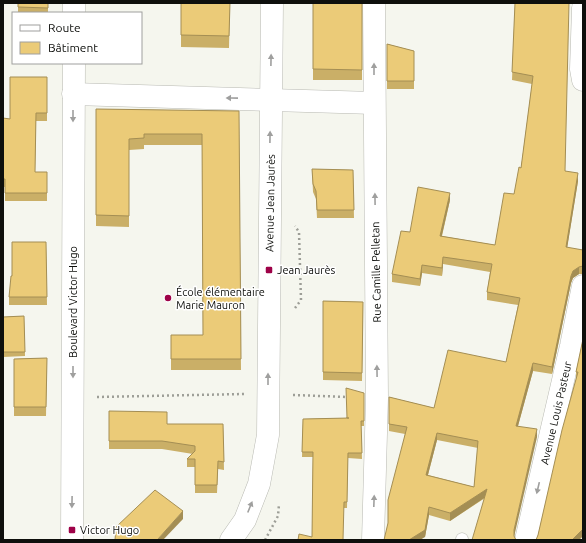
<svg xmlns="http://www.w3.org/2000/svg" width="586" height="543" font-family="Ubuntu,sans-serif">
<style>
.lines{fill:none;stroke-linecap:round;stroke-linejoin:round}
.service-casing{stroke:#b8b9b2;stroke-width:13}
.minor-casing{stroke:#b8b9b2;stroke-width:23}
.tertiary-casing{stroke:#b8b9b2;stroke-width:23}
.path{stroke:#9d9e97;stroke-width:2.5;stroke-dasharray:2 3;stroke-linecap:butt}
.service{stroke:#fff;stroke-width:12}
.minor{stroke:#fff;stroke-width:22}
.tertiary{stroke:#fff;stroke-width:22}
.wall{fill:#caaf67;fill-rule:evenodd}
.shaded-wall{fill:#a48e54}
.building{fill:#ebcb78;stroke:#a48e54;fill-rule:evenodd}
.oneway{fill:#9f9f9e}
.poi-dot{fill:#9e0248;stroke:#fff;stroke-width:1.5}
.labels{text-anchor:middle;stroke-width:3;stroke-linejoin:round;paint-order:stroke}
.street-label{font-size:11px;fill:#0e0f0c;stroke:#fff}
.poi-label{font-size:11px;fill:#0e0f0c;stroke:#fff;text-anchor:start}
</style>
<rect width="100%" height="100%" fill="#f5f6ee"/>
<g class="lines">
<g class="service-casing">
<polyline id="service" points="462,540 462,539"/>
</g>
<g class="minor-casing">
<g id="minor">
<polyline points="74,13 74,3"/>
<polyline points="73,94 374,103"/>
<polyline points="72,540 74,63"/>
<polyline points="231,540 245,520 259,484 268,435 272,3"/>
<polyline points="373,540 377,398 374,3"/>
</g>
</g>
<g class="tertiary-casing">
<g id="tertiary">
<polyline points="583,8 581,69 583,80"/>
<polyline points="526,540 571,346 583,286"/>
</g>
</g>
<g class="path">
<polyline points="295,308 301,300 299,232 295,226"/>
<polyline points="293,395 348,397"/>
<polyline points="97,397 244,394"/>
<polyline points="265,540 278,516 279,504"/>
</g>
<use href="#service" class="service"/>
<use href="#minor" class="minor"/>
<use href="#tertiary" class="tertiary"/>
</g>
<g class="wall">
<rect x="18" y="3" width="30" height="10"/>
<polygon points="181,3 230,3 229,48 181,47"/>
<rect x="313" y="3" width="49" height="77"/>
<path d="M515,3l50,168 13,10 -11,67 16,2v24h-4l-6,4 -2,5 -19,91 -19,-3 -15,55 19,11 -52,61 -35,23 -21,-6 -4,22 -37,-14 17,-89 -16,-3v-34l45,11 72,-46 12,-57 -31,-5v-8l3,-20 -47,-8 -1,12 -20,-3 -2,13 -28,-4v-8l18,-42 40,-32 -8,36 53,9 19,-51 7,-26 11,-84 -20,-4zM437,440l41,8 -4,39 -46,-12z"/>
<polygon points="387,44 414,51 414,89 387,89"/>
<polygon points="47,77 47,121 36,121 35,172 47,172 47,201 5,201 5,187 3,187 3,118 10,119"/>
<polygon points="96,109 239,111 241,370 171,370 171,335 203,335 202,145 144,145 144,149 129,150 129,227 96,226"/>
<polygon points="312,169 353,170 354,218 317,218 316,199 313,192"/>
<polygon points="46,242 47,305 9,305 9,297 12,276"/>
<polygon points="323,301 363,302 362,381 323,380"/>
<polygon points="24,316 25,356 3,357 3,317"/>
<polygon points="583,339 583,536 579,540 536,540 538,535 576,380 576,372"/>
<polygon points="47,358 46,416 14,416 14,359"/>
<polygon points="364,393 364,426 361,426 362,459 348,458 347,508 344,508 312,537 313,457 302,457 303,419 346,418"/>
<polygon points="109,411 167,424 223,424 224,470 218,469 217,493 195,493 195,467 187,467 187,459 193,454 162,449 109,449"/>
</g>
<g class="shaded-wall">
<polygon points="578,173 578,181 566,255 566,247"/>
<polygon points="450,193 450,200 440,243 440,236"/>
<polygon points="443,257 443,264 442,276 442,268"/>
<polygon points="422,265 422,273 420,286 420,279"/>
<polygon points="579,267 579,274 573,278 571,283 552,374 552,367 571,276 573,271"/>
<polygon points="533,363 533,371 516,433 516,426"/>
<polygon points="537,429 537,437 514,537 514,530"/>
<polygon points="437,433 437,440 426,482 426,475"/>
<polygon points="487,489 487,496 450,521 450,513"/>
<polygon points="429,507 429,515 425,537 420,540 409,540"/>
<polygon points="183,511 183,519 163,540 158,540 158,539"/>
<polygon points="583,529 583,536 579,540 572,540"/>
</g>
<g class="building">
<polygon points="18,3 48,3 48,8 18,7"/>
<polygon points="181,3 230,3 229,36 181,35"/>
<polygon points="313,3 362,3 362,70 313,69"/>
<path d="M515,3h54l-4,168 13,2 -12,74 17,3v16l-4,1 -6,4 -2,5 -19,91 -19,-4 -17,63 21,3 -23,101v6l2,4h-44l15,-51 -37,24 -21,-6 -4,23 -16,10h-25l4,-17v-23l19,-73 -18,-3v-27l45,11 14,-58 58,12 14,-64 -33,-6 5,-28 -49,-7 -1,11 -20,-3 -2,14 -28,-5 9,-43 9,1 8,-45 32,6 -10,43 55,9 9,-52 10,1 5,-27 2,1 12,-92 -21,-4zM437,433l41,8 -4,46 -48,-12z"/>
<polygon points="387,44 414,51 414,81 387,81"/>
<polygon points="10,77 47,77 47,113 36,113 35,172 47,172 47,193 5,193 5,179 3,179 3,118 10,119"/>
<polygon points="96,109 239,111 241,359 171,359 171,335 203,335 202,134 144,134 144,138 129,139 129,216 96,215"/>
<polygon points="312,169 353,170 354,210 317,210 316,191 313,184"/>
<polygon points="12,242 46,242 47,297 9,297 11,276 12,276"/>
<polygon points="323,301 363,302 362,373 323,372"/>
<polygon points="24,316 25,352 3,352 3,317"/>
<polygon points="583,339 583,529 572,540 536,540 538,535 562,430 578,372 576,372"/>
<polygon points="47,358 46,407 14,407 14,359"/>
<polygon points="346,388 364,393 364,421 361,421 362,453 348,453 347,502 344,502 343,540 298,540 299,534 312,537 313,452 302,452 303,419 349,418 347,418"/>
<polygon points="109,411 167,412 167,424 223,424 224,462 218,461 217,485 195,485 195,459 187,459 195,451 195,446 162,441 109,441"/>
<polygon points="155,490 183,511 158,539 158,540 115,540 116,527"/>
</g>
<defs><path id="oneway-solid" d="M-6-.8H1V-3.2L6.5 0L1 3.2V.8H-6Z"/></defs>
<g class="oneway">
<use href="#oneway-solid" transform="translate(271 60) rotate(-89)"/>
<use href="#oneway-solid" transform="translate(374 69) rotate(-90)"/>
<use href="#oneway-solid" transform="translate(232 98) rotate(-179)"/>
<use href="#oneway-solid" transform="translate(73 116) rotate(90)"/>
<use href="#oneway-solid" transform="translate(270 137) rotate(-89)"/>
<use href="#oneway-solid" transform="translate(375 199) rotate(-91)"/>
<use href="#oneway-solid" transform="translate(377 371) rotate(-91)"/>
<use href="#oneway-solid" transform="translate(73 372) rotate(90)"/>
<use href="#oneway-solid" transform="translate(268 379) rotate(-90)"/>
<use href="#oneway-solid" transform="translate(538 488) rotate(103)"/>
<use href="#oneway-solid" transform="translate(374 501) rotate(-88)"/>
<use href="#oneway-solid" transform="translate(72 502) rotate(91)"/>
<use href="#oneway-solid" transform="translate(250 507) rotate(-68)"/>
</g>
<g class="poi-dot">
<rect x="265" y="266" width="8" height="8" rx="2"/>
<circle cx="168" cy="298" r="4"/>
<rect x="68" y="526" width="8" height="8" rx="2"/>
</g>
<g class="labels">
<g class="street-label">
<text transform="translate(270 203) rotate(-89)" y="4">Avenue Jean Jaurès</text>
<text transform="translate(376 272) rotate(-91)" y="4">Rue Camille Pelletan</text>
<text transform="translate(73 302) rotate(-90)" y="4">Boulevard Victor Hugo</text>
<text transform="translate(556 413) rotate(-77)" y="4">Avenue Louis Pasteur</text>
</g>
<g class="poi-label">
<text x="277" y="274">Jean Jaurès</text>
<text x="176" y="296">École élémentaire<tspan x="176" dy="13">Marie Mauron</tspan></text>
<text x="80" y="534">Victor Hugo</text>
</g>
</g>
<rect width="586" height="543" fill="none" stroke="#0e0f0c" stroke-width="8"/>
<rect x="12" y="12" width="130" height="52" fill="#ffffff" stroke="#9f9f9e"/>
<rect x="20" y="25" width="20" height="6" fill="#ffffff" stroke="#9f9f9e"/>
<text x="48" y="32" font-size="12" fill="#0e0f0c">Route</text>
<rect x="20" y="42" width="20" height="12" fill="#ebcb78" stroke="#9f9f9e"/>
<text x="48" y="52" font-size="12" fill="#0e0f0c">Bâtiment</text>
</svg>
